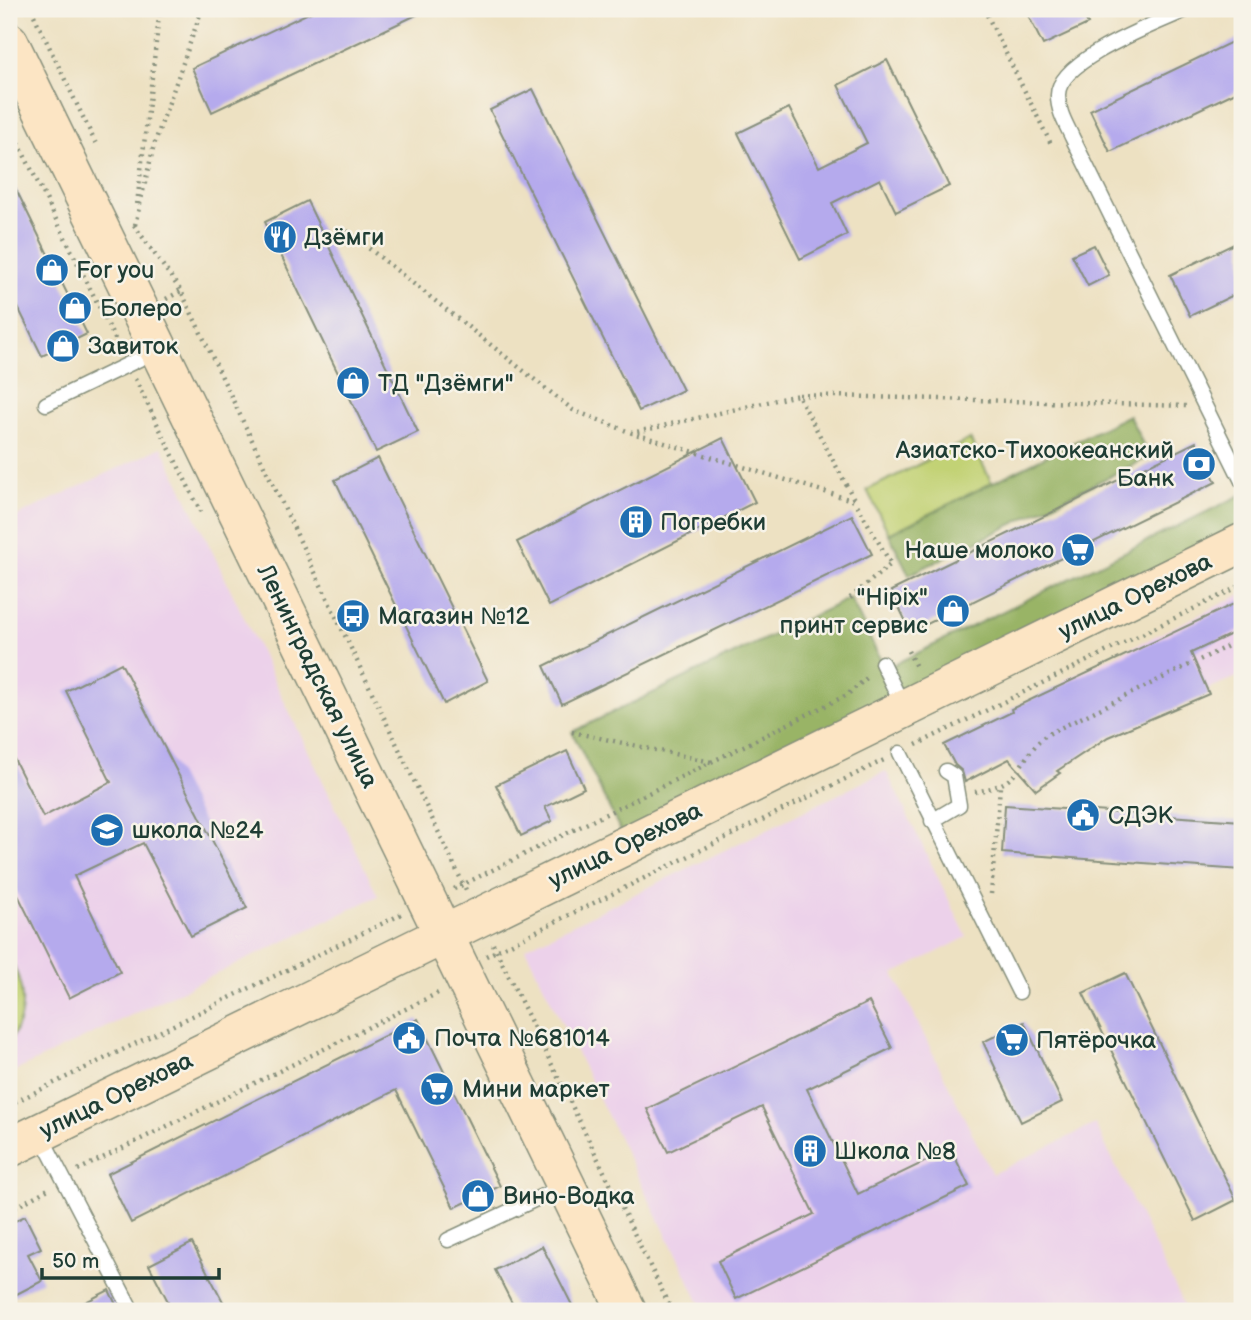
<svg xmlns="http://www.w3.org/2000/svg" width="1251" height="1320" font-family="'Balsamiq Sans',sans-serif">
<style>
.built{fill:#ecd1ea}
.green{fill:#c2d275;stroke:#708854;stroke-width:2}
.forest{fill:#99b466;stroke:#5c784d;stroke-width:2}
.building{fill:#b5aaed}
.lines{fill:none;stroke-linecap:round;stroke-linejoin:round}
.lane-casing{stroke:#868f7b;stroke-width:17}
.secondary-casing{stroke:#868f7b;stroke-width:41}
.path{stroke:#868f7b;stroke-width:4.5;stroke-dasharray:2 5;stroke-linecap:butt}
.lane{stroke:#fff;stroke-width:14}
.secondary{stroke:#fce5c4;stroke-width:38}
.labels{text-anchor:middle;stroke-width:5;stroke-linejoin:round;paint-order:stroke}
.poi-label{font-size:24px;fill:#1f3d34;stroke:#f7f3e8;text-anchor:start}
.street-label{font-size:24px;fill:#1f3d34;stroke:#f7f3e8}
</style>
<rect width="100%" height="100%" fill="#f7f3e8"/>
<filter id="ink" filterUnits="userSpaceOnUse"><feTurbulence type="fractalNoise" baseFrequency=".0143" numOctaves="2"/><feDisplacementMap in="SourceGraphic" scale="14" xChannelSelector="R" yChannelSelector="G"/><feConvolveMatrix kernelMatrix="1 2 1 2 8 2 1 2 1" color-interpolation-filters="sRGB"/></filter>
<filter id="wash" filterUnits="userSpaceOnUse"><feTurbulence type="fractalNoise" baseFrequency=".00686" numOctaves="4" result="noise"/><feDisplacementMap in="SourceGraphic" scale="28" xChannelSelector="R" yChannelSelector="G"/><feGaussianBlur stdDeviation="1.57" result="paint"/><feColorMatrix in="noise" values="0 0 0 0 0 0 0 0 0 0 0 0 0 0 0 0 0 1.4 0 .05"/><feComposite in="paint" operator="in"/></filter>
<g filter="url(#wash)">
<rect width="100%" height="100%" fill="#ede1c2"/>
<g class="built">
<polygon points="162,447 378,896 9,1074 9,520"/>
<polygon points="1242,594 1242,675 1090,737 1063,681"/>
<polygon points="886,771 967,937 894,974 992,1174 1095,1124 1187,1311 704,1311 525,948"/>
</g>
<g class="green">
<polygon points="970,439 992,483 889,534 867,490"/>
<path d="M9,957c16,27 19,59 0,85z"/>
</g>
<g class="forest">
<polygon points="1129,415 1149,457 909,575 889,534"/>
<polygon points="1241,495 1242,536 627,844 572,732 850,598 885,669"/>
</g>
<g id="blocks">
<g class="building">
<polygon points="317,9 429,9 212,112 192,68"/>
<polygon points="1025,9 1081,9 1088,24 1043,45"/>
<polygon points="1242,37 1242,89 1110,152 1090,110"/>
<polygon points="887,60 949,186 896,212 880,179 832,203 847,235 800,259 738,133 789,108 819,167 867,143 838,85"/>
<polygon points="533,89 683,390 639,411 490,110"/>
<polygon points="9,175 87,334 42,356 9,289"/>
<polygon points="307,201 418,432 376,452 265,222"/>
<polygon points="1242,240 1242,291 1190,316 1170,275"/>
<polygon points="1094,245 1109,275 1088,286 1072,255"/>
<polygon points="723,438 755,502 549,606 517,542"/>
<polygon points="1196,442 1216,482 911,632 891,591"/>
<polygon points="378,458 488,681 444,704 335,480"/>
<polygon points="852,515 872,554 562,704 544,666"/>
<polygon points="1242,600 1242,629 1191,653 1209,694 1108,737 1057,771 1060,773 1036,790 1009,759 965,782 962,771 955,765 944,745 1012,712 1011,709"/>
<polygon points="121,663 247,908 191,936 143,843 74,876 120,972 69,998 9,877 9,749 43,817 111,782 66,691"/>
<polygon points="567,751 584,788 545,807 552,821 521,836 496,785"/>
<polygon points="1005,805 1242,821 1242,870 1002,853"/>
<polygon points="1125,973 1236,1200 1195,1221 1083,993"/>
<polygon points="869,1002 892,1048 807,1089 858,1194 951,1149 969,1186 736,1299 718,1261 814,1214 762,1107 668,1152 647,1109"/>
<polygon points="418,1019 500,1186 454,1208 396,1090 131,1223 107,1174"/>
<polygon points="1024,1022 1062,1102 1021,1122 983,1042"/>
<polygon points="9,1214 13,1222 25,1216 41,1248 28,1254 42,1281 9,1298"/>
<polygon points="192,1243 228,1311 173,1311 149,1265"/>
<polygon points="542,1246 575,1311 516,1311 495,1270"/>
<polygon points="109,1290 119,1311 68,1311"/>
</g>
</g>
</g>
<g filter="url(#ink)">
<use href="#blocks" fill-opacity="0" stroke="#868f7b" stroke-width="2"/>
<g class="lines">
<g class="lane-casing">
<g id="lane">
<path d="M1188,9c-30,14 -132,51 -130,87 0,15 8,28 14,41l170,344"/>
<polyline points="46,404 158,350"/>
<polyline points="882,663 903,706"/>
<polyline points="900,753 1019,992"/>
<polyline points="932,821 959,805 954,776 946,771"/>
<polyline points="40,1134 132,1311"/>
<polyline points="448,1240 564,1186"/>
</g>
</g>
<g class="secondary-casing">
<g id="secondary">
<polyline points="9,42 627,1311"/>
<polyline points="9,1148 1242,543"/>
</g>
</g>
<g class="path">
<polyline points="31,9 96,144"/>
<polyline points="984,9 1052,146"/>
<polyline points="9,124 120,349"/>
<polyline points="137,204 160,9"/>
<polyline points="134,225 181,291 467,892"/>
<polyline points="135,225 154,145 202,9"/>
<polyline points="347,231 573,410 632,433 855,501 798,395 632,433"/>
<polyline points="166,299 181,291"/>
<polyline points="135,379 201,512"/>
<polyline points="799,395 1186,406"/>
<polyline points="850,598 891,564 855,501"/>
<polyline points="908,651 917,669"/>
<polyline points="572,732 711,762"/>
<polyline points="916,745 1242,585"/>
<path d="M975,792c52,-10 38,-28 71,-57l182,-89 14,4"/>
<polyline points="454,889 847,695 869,676"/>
<polyline points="991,894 1000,787"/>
<polyline points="493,944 672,1311"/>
<polyline points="486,956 886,759"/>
<polyline points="9,1105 402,914"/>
<polyline points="78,1170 438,993"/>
<polyline points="9,1211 50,1188"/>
</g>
<use href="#lane" class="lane"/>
<use href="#secondary" class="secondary"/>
</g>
</g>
<defs>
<g id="restaurant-disc" transform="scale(1.75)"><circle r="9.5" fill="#1f6fb2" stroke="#f7f3e8"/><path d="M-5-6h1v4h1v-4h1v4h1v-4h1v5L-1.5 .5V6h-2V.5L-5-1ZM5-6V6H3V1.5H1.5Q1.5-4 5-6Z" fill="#fff"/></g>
<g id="shop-disc" transform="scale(1.75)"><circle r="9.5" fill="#1f6fb2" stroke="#f7f3e8"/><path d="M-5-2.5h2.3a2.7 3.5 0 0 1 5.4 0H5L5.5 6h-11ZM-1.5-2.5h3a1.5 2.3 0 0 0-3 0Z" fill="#fff"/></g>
<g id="bank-disc" transform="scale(1.75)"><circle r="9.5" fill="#1f6fb2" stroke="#f7f3e8"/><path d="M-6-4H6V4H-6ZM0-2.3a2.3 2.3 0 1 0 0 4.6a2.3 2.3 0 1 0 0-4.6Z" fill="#fff"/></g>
<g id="building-disc" transform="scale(1.75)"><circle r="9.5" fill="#1f6fb2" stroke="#f7f3e8"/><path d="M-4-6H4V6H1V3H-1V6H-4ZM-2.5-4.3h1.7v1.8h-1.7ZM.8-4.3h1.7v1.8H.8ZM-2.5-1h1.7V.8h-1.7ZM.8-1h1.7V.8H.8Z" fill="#fff"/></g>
<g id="supermarket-disc" transform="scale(1.75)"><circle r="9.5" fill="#1f6fb2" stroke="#f7f3e8"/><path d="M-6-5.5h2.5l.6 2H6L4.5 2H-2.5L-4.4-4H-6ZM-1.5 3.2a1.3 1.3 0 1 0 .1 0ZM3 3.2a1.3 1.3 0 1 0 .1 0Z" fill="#fff"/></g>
<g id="bus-disc" transform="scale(1.75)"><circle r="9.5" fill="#1f6fb2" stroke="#f7f3e8"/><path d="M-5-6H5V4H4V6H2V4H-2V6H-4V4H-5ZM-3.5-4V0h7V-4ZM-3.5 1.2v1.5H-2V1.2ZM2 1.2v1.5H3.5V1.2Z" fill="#fff"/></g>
<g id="civic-disc" transform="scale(1.75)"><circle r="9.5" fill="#1f6fb2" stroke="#f7f3e8"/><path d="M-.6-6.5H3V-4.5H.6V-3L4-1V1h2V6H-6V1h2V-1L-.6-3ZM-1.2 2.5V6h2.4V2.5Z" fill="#fff"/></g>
<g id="school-disc" transform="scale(1.75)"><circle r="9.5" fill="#1f6fb2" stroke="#f7f3e8"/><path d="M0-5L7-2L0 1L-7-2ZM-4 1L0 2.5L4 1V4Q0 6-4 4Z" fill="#fff"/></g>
</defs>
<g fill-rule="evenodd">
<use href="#restaurant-disc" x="280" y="237"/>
<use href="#shop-disc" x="52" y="270"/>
<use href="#shop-disc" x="75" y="308"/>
<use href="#shop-disc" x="63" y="346"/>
<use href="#shop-disc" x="353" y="383"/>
<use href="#bank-disc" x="1199" y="464"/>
<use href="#building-disc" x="636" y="522"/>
<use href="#supermarket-disc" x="1078" y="550"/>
<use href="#shop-disc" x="953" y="611"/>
<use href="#bus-disc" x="353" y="616"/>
<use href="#civic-disc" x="1083" y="815"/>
<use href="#school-disc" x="107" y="830"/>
<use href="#civic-disc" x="409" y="1038"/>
<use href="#supermarket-disc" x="1012" y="1040"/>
<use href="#supermarket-disc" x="437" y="1089"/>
<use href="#building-disc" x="810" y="1151"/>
<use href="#shop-disc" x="478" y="1196"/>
</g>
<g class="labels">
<g class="poi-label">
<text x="304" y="245">Дзёмги</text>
<text x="76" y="278">For you</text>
<text x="100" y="316">Болеро</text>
<text x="88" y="354">Завиток</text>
<text x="378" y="391">ТД "Дзёмги"</text>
<text x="1174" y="458" text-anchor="end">Азиатско-Тихоокеанский<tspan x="1174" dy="28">Банк</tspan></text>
<text x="660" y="530">Погребки</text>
<text x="1054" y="558" text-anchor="end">Наше молоко</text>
<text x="928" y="605" text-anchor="end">"Hipix"<tspan x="928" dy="28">принт сервис</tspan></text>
<text x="378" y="624">Магазин №12</text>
<text x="1108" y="823">СДЭК</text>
<text x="132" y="838">школа №24</text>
<text x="434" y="1046">Почта №681014</text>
<text x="1036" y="1048">Пятёрочка</text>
<text x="462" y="1097">Мини маркет</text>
<text x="834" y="1159">Школа №8</text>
<text x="503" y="1204">Вино-Водка</text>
</g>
<g class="street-label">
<text transform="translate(1135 596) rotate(-26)" y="8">улица Орехова</text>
<text transform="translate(318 676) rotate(64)" y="8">Ленинградская улица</text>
<text transform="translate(625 845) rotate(-26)" y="8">улица Орехова</text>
<text transform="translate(116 1095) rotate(-26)" y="8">улица Орехова</text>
</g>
</g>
<rect width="1251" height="1320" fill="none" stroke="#f7f3e8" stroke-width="35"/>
<path d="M42 1268v10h177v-10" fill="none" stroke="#1f3d34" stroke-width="3.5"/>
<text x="52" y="1268" font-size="21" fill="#1f3d34" stroke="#f7f3e8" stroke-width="5" paint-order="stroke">50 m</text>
</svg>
